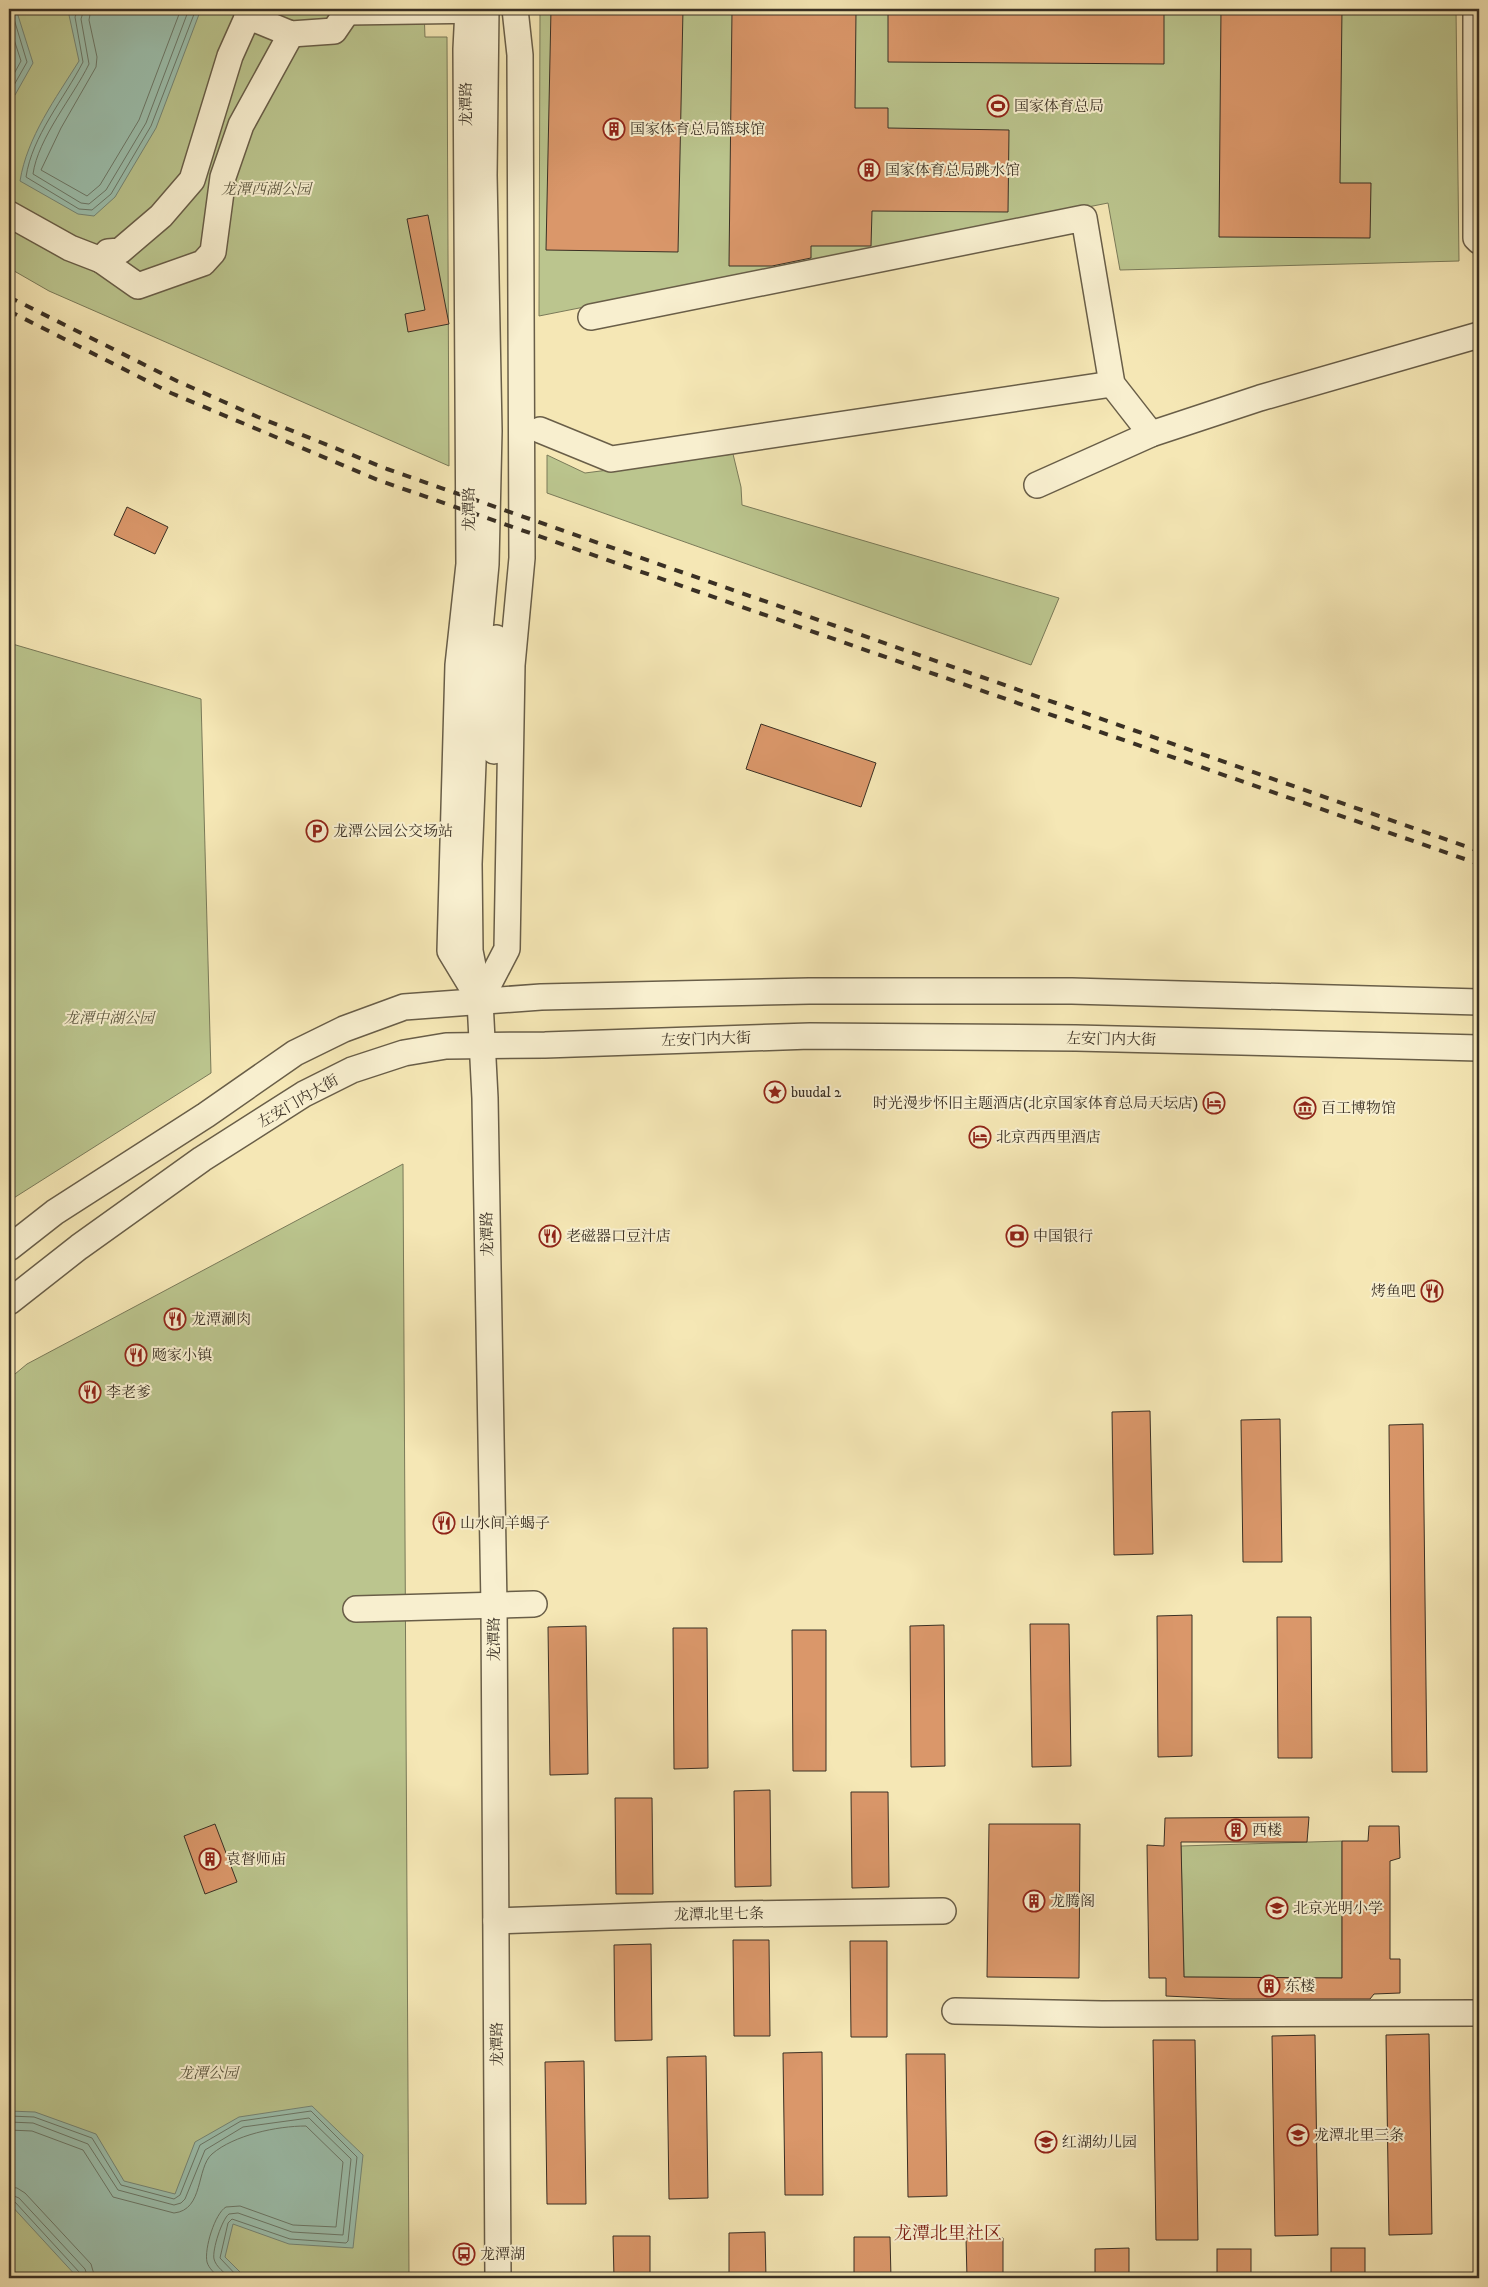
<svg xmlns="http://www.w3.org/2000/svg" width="1488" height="2287" font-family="'IM FELL DW Pica','Noto Serif SC',serif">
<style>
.green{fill:#bbc58e;stroke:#7a7a59}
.water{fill:#9cc0ae;stroke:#758677}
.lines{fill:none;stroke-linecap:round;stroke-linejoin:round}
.shore{stroke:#6b7869;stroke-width:1}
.building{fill:#da976a;stroke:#3a3024}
.minor-casing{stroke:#695e48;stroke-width:28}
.minor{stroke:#f8efcf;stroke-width:25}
.rail{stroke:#3a3024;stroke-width:4;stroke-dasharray:9 9;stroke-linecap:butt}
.labels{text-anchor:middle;stroke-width:4;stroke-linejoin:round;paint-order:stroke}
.street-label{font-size:15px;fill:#3a3024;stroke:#f8efcf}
.poi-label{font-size:15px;fill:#3a3024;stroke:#f8efcf;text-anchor:start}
.park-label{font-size:15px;font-style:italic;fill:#5a553e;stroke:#f8efcf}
.quarter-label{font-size:18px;fill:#7a1f14;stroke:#f8efcf}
</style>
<rect width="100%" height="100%" fill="#f5e7b5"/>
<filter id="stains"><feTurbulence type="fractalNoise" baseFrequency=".004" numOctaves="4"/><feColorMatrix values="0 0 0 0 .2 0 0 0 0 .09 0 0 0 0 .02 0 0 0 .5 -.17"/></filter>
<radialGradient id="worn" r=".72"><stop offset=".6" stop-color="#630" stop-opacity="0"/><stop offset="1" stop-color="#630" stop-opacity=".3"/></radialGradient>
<g class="green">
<polygon points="9,9 424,9 425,37 447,37 449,466 49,291 9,268"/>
<polygon points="540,9 1456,9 1459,261 1120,270 1108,203 539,316"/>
<polygon points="733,454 741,487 742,505 1059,598 1031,665 547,493 547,455 585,473"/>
<polygon points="9,643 201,699 211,1073 9,1201"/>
<polygon points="403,1164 409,2278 9,2278 9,1379 27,1364"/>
<polygon points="1342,1841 1342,1978 1184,1977 1181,1846"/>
</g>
<g class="water">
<polygon points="9,9 16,9 33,63 15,95 9,102"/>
<path d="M74,9h127l-45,119 -41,69 -21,19 -16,-2 -58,-33c7,-44 36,-83 59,-120l-10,-46z"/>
<polygon points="312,2106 363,2155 353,2248 289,2244 233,2224 225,2257 246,2278 78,2278 9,2203 9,2111 35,2112 96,2134 124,2181 175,2194 195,2142 239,2117"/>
</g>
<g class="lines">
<g class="shore">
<path d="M78,9l-3,8 8,45c-19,37 -51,74 -57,115l53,32 13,1 19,-16 40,-68 45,-117"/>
<path d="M84,9l-3,10 8,45c-16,33 -51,74 -56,110l48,29 8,1 17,-14 40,-67 43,-114"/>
<polyline points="91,9 89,20 97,57 96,67 61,128 41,170 87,196 100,185 139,120 181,9"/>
<polyline points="9,24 21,61 9,83"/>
<polyline points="9,94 27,62 11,9"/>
<polyline points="9,2116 34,2117 92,2138 121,2185 174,2199 180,2195 200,2145 241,2121 311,2111 357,2157 348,2241 346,2243 290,2239 232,2219 228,2223 220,2258 239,2278"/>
<path d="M9,2122l24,1 55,21 30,46 56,15 7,-2 4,-4 20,-49 38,-23 66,-9 42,41 -8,76 -51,-3 -54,-19 -9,1c-7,5 -17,36 -15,45 2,8 11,14 16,19"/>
<path d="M9,2130l23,1 51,19 30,47 61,16c30,-3 22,-45 38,-59 22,-19 65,-28 94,-28l37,36 -7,65 -43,-2 -53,-19 -14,1c-11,6 -22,42 -19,55 2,7 8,11 12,16"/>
<polyline points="9,2187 17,2188 25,2193 91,2264 95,2278"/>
<polyline points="9,2194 19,2198 85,2269 88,2278"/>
<polyline points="9,2201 15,2202 80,2273 81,2278"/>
</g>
</g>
<g class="building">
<polygon points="551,9 683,9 678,252 546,250"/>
<polygon points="888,9 1164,9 1164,64 888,62"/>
<polygon points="1221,9 1342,9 1340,183 1371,183 1370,238 1219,237"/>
<polygon points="732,11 856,12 855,108 888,108 888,128 1009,130 1008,212 872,211 871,246 811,246 811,258 772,266 729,266"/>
<polygon points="428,215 449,324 408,332 405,314 425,310 407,219"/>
<polygon points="127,507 168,527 155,554 114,535"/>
<polygon points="761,724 876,763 861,807 746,769"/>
<polygon points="1150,1411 1153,1554 1114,1555 1112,1412"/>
<polygon points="1280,1419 1282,1562 1243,1562 1241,1420"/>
<polygon points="1423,1424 1427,1772 1392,1772 1389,1425"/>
<polygon points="1192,1615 1192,1756 1158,1757 1157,1616"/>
<polygon points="1277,1617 1311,1617 1312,1758 1278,1758"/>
<polygon points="1030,1624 1069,1624 1071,1766 1032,1767"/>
<polygon points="944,1625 945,1766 911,1767 910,1626"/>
<polygon points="586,1626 588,1774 550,1775 548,1627"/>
<polygon points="673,1628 707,1628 708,1768 674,1769"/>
<polygon points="792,1630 826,1630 826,1771 793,1771"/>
<polygon points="770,1790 771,1886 735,1887 734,1791"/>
<polygon points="851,1792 888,1792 889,1887 852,1888"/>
<polygon points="615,1798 652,1798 653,1894 616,1894"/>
<polygon points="1309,1817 1307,1842 1181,1842 1184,1977 1342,1978 1342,1841 1368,1841 1369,1826 1399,1826 1400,1858 1390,1861 1390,1959 1400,1959 1400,1993 1374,1994 1370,1999 1232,1999 1166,1996 1166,1978 1149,1978 1147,1845 1164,1846 1165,1818"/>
<polygon points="215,1824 237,1882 205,1894 184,1836"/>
<polygon points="989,1824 1080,1824 1079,1978 987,1977"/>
<polygon points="733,1940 769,1940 770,2036 734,2036"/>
<polygon points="850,1941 887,1941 887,2037 851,2037"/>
<polygon points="651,1944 652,2040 615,2041 614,1945"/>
<polygon points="1429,2034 1432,2234 1389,2235 1386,2035"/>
<polygon points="1315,2035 1318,2235 1275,2236 1272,2036"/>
<polygon points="1153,2040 1195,2040 1198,2240 1156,2240"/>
<polygon points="822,2052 823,2195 785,2195 783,2053"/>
<polygon points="906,2054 945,2054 947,2196 908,2197"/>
<polygon points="706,2056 708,2198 669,2199 667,2057"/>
<polygon points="584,2061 586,2204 547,2204 545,2062"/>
<polygon points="765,2232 766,2278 729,2278 729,2233"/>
<polygon points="613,2236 650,2236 650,2278 614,2278"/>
<polygon points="854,2237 890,2237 891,2278 854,2278"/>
<polygon points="966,2238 1003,2238 1003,2278 967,2278"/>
<polygon points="1129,2248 1129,2278 1095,2278 1095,2249"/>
<rect x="1331" y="2248" width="34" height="30"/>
<rect x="1217" y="2249" width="34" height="29"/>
</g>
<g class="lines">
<g class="minor-casing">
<g id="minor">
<polyline points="468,9 466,49 469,564 458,665 450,951 470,984"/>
<polyline points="486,9 484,175 489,431 486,564 477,662 469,864 470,951 480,1001 485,1098 494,1606 498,2278"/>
<polyline points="1476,9 1476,238 1479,241"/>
<polyline points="347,12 486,10"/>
<polyline points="247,16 291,34 334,31 347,12"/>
<polyline points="9,214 70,248 101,260 108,252 120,251 161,216 192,180 230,56 251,9"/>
<polyline points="101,260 138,286 203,263 213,252 223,177 241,125 291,34"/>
<polyline points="591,317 1084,218 1112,384 1151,434"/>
<polyline points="540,430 611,459 1112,384"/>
<polyline points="1037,485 1151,434 1260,398 1479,335"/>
<polyline points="494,751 494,665 496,638"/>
<polyline points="480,1001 507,949 512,665 522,558 520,55 515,9"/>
<polyline points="9,1248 55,1212 206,1115 295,1053 344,1029 404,1007 541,997 809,991 1072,991 1479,1002"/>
<polyline points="9,1302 79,1247 202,1159 304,1094 352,1070 404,1053 446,1046 545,1045 810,1036 1076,1038 1479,1048"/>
<polyline points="356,1609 534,1604"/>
<polyline points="496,1921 669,1915 943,1911"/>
<polyline points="955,2011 1102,2014 1479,2013"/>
</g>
</g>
<use href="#minor" class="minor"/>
<g class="rail">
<polyline points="9,297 177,381 258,417 387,469 1479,851"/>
<polyline points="9,311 171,393 378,480 1479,864"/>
</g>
</g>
<defs>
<g id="stadium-ring" transform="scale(1.125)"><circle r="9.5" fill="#f8efcf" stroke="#8f2418" stroke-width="1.5"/><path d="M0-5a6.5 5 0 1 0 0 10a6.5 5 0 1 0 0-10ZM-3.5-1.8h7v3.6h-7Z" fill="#8f2418"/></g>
<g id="building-ring" transform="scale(1.125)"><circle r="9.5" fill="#f8efcf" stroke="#8f2418" stroke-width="1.5"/><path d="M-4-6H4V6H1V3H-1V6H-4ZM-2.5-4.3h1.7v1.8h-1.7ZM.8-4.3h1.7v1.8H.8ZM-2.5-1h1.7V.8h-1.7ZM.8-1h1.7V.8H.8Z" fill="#8f2418"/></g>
<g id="parking-ring" transform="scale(1.125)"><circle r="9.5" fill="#f8efcf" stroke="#8f2418" stroke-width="1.5"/><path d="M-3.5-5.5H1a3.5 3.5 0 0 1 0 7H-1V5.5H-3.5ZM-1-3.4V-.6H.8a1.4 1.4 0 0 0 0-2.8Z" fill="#8f2418"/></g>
<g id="sight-ring" transform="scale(1.125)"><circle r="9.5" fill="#f8efcf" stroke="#8f2418" stroke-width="1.5"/><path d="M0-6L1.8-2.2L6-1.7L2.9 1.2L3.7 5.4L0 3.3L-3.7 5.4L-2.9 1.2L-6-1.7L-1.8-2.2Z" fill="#8f2418"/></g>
<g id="hotel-ring" transform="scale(1.125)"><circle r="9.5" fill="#f8efcf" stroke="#8f2418" stroke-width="1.5"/><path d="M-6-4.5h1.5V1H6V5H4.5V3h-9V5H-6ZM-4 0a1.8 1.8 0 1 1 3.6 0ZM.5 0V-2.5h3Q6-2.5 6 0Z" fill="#8f2418"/></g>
<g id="museum-ring" transform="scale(1.125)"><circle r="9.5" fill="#f8efcf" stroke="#8f2418" stroke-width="1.5"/><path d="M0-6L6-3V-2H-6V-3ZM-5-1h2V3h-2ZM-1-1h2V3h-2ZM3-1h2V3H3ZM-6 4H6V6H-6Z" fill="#8f2418"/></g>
<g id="restaurant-ring" transform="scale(1.125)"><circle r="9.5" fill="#f8efcf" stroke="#8f2418" stroke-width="1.5"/><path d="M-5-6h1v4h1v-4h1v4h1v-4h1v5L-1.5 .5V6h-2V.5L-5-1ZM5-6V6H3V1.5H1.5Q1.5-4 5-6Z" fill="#8f2418"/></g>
<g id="bank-ring" transform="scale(1.125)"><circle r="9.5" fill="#f8efcf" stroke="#8f2418" stroke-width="1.5"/><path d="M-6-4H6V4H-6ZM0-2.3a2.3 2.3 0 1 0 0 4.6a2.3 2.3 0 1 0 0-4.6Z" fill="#8f2418"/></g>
<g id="school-ring" transform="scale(1.125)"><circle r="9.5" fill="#f8efcf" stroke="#8f2418" stroke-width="1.5"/><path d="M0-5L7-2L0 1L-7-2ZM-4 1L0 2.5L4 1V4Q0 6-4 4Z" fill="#8f2418"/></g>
<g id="bus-ring" transform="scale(1.125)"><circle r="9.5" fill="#f8efcf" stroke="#8f2418" stroke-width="1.5"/><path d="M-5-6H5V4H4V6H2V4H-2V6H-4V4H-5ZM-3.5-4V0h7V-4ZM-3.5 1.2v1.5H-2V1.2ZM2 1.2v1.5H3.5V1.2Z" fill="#8f2418"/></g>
</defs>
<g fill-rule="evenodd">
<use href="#stadium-ring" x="998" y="106"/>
<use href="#building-ring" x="614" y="129"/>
<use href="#building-ring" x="869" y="170"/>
<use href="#parking-ring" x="317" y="831"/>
<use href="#sight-ring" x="775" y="1092"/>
<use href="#hotel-ring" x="1214" y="1103"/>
<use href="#museum-ring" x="1305" y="1108"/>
<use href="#hotel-ring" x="980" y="1137"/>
<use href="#restaurant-ring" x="550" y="1236"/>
<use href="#bank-ring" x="1017" y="1236"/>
<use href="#restaurant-ring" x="1432" y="1291"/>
<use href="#restaurant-ring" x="175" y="1319"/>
<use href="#restaurant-ring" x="136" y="1355"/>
<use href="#restaurant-ring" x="90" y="1392"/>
<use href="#restaurant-ring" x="444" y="1523"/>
<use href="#building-ring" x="1236" y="1830"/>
<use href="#building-ring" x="210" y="1859"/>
<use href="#building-ring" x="1034" y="1901"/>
<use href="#school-ring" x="1277" y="1908"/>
<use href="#building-ring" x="1269" y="1986"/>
<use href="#school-ring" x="1298" y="2135"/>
<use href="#school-ring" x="1046" y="2142"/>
<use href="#bus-ring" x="464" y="2254"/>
</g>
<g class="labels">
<g class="street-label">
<text transform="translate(466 104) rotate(-90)" y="5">龙潭路</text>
<text transform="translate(469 509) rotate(-90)" y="5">龙潭路</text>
<text transform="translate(706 1039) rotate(-2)" y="5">左安门内大街</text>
<text transform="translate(1111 1039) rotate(1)" y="5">左安门内大街</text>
<text transform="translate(298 1101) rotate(-30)" y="5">左安门内大街</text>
<text transform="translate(487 1234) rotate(-91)" y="5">龙潭路</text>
<text transform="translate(494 1639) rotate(-90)" y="5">龙潭路</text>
<text transform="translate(719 1914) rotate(-1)" y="5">龙潭北里七条</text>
<text transform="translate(497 2044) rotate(-90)" y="5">龙潭路</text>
</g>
<g class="poi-label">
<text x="1014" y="111">国家体育总局</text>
<text x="630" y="134">国家体育总局篮球馆</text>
<text x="885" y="175">国家体育总局跳水馆</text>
<text x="333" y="836">龙潭公园公交场站</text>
<text x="791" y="1097">buudal 2</text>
<text x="1198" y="1108" text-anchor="end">时光漫步怀旧主题酒店(北京国家体育总局天坛店)</text>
<text x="1321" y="1113">百工博物馆</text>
<text x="996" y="1142">北京西西里酒店</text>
<text x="566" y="1241">老磁器口豆汁店</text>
<text x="1033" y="1241">中国银行</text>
<text x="1416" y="1296" text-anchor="end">烤鱼吧</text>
<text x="191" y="1324">龙潭涮肉</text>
<text x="152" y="1360">飏家小镇</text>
<text x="106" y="1397">李老爹</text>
<text x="460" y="1528">山水间羊蝎子</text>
<text x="1252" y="1835">西楼</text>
<text x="226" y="1864">袁督师庙</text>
<text x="1050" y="1906">龙腾阁</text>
<text x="1293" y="1913">北京光明小学</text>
<text x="1285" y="1991">东楼</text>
<text x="1314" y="2140">龙潭北里三条</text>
<text x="1062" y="2147">红湖幼儿园</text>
<text x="480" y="2259">龙潭湖</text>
</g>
<g class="park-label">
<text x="266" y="194">龙潭西湖公园</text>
<text x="109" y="1023">龙潭中湖公园</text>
<text x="208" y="2078">龙潭公园</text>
</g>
<g class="quarter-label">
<text x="948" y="2239">龙潭北里社区</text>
</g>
</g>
<rect width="1488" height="2287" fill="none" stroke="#f5e7b5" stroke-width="30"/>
<rect x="10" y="10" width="1468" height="2267" fill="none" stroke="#3a3024" stroke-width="2.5"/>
<rect x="15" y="15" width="1458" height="2257" fill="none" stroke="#3a3024"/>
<rect width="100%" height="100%" filter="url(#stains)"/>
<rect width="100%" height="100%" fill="url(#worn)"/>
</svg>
